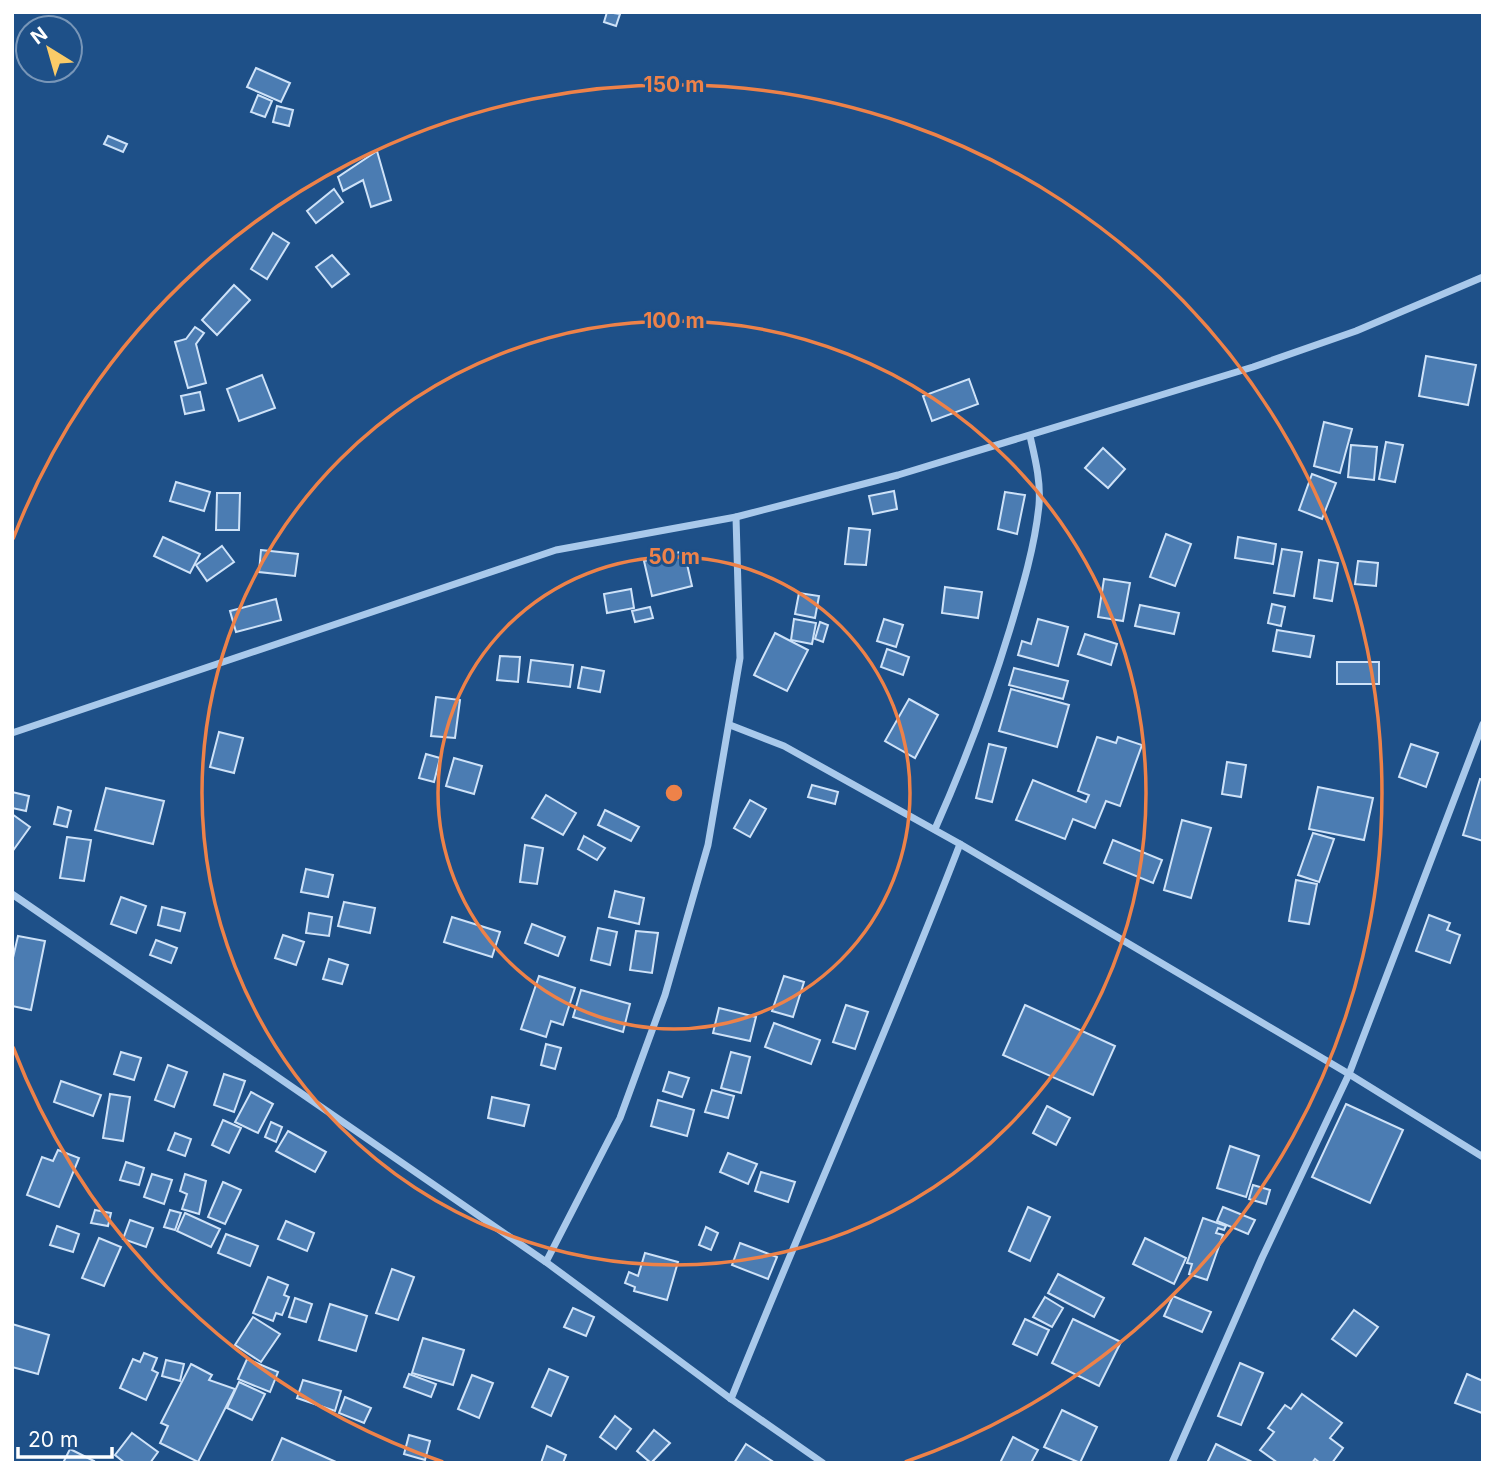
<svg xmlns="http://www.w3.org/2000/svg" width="1495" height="1475" font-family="Inter,sans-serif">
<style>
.building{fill:#4b7cb2;stroke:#cee2f8;stroke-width:2}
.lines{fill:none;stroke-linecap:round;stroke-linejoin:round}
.minor{stroke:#a9c9eb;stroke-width:7}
.ring{fill:none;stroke:#ee8249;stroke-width:3.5}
.centre{fill:#ee8249;stroke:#1e5088;stroke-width:3.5}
.ring-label{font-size:21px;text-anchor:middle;font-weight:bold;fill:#ee8249;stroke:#1e5088;stroke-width:6;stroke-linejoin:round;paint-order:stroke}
</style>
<rect width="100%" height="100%" fill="#1e5088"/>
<g class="building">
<polygon points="607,12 620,14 616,26 604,22"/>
<polygon points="256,68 290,83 281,102 247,87"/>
<polygon points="258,95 272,101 265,117 251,112"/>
<polygon points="277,106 293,110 289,126 273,122"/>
<polygon points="108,136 127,144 123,152 104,144"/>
<polygon points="377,151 391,200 371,207 363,180 343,191 338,177"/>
<polygon points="334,189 343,202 316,223 307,211"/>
<polygon points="273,233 289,243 267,279 251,269"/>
<polygon points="332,255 349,274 332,287 316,267"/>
<polygon points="234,285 250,300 217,335 202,320"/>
<polygon points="195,327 204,333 196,344 206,383 188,388 175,342 186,339"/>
<polygon points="1426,356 1476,365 1468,405 1419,396"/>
<polygon points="262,375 275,408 239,421 227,389"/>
<polygon points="969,379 978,404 932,421 923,396"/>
<polygon points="200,392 204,410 185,414 181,396"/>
<polygon points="1324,422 1352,429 1340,473 1314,466"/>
<polygon points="1386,442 1403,445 1395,482 1379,479"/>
<polygon points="1351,445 1377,447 1374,480 1348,477"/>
<polygon points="1103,448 1125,469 1108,488 1085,468"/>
<polygon points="1312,474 1336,483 1322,519 1299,510"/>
<polygon points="176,482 210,492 204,511 170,501"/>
<polygon points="894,491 897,509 873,514 869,496"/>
<polygon points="1005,492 1025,495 1017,534 998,529"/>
<polygon points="217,493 240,493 239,530 216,530"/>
<polygon points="849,528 870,530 866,565 845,564"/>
<polygon points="1166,534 1191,544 1175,586 1150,577"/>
<polygon points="163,537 200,554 190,573 154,556"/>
<polygon points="1238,537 1276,544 1273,564 1235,558"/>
<polygon points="222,546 234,562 207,581 196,565"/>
<polygon points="1282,549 1302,552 1294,596 1274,593"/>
<polygon points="261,550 298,554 295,576 259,572"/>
<polygon points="684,551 692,586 652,596 644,561"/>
<polygon points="1319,560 1338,563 1332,601 1314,598"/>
<polygon points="1358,561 1378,563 1376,586 1355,584"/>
<polygon points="1104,579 1130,583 1123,621 1098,617"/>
<polygon points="945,587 982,592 978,618 942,613"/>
<polygon points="631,589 634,608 607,613 604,594"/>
<polygon points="799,593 819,596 815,618 795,614"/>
<polygon points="276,599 281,620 236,632 230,611"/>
<polygon points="1272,604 1285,607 1281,626 1268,623"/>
<polygon points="1140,605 1179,613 1174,634 1135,626"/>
<polygon points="650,607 653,618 635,622 632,611"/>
<polygon points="794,619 816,623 812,644 791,640"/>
<polygon points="884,619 903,625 896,647 877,641"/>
<polygon points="1038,619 1068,627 1058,666 1018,655 1022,641 1031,644"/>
<polygon points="820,622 828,625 823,642 815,639"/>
<polygon points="1277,630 1314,636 1310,657 1273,651"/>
<polygon points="775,633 808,650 787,691 754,675"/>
<polygon points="1085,634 1117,644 1111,665 1078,654"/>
<polygon points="887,649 909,657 903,675 881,667"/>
<polygon points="500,656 520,657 518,682 497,680"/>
<polygon points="531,660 573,665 570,687 528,682"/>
<rect x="1337" y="662" width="42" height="22"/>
<polygon points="582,667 604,671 600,692 578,688"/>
<polygon points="1014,668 1068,681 1063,699 1009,685"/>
<polygon points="1011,689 1069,705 1057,747 999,731"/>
<polygon points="436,697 460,700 455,738 431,736"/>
<polygon points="909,699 938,715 915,758 885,741"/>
<polygon points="219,732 243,738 234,773 210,767"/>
<polygon points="1097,737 1116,743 1118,737 1142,745 1120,806 1106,801 1095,828 1073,819 1065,839 1016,820 1033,780 1086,802 1089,795 1078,791"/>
<polygon points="989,744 1006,748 992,802 976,798"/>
<polygon points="1411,744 1438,753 1426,787 1399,777"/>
<polygon points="426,754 440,758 434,782 419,778"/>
<polygon points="454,758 482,766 474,794 446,786"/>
<polygon points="1227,762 1246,765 1241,797 1222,794"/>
<polygon points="1480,779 1483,780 1483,841 1463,835"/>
<polygon points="812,785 838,792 835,804 808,797"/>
<polygon points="1318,787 1373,798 1364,840 1309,829"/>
<polygon points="106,788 164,801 153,844 95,830"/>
<polygon points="12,792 29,796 26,811 12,808"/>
<polygon points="546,795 576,813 563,835 532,818"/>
<polygon points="750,800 766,809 750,837 734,828"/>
<polygon points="58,807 71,811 67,827 54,824"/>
<polygon points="605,810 639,827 631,841 598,825"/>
<polygon points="12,814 30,827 12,852"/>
<polygon points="1182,820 1211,828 1191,898 1164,890"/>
<polygon points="1313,833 1334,839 1319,882 1298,875"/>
<polygon points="584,836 605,848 597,860 578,849"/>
<polygon points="67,837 91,840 84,881 60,878"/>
<polygon points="1113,840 1162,860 1153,883 1104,863"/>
<polygon points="525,845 543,848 537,884 520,882"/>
<polygon points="306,869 333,875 328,897 301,892"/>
<polygon points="1296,880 1317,884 1309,924 1289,921"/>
<polygon points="615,891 644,898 639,924 609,917"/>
<polygon points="121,897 146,906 136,933 111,924"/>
<polygon points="344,902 375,908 370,933 338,926"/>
<polygon points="162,907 185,913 180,931 158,925"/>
<polygon points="309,913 332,917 329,936 306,933"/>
<polygon points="1429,915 1450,923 1447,930 1460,935 1450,963 1416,951"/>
<polygon points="452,917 500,932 492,957 444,942"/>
<polygon points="532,924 565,937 558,956 525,943"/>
<polygon points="598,928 617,932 610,965 591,960"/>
<polygon points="636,931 658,933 652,973 630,970"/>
<polygon points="283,935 304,942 296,965 275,958"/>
<polygon points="18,936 45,941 31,1010 12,1006 12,962"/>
<polygon points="156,940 177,948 171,963 150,955"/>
<polygon points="329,959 348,965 342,984 323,979"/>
<polygon points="539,976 575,988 563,1025 551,1021 546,1037 521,1029"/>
<polygon points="784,976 804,982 793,1017 772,1011"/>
<polygon points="581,990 630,1004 623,1032 573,1017"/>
<polygon points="846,1005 868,1012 855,1049 833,1042"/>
<polygon points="1025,1005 1115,1046 1093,1095 1003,1055"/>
<polygon points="719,1008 756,1017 750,1041 713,1033"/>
<polygon points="774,1023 820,1040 811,1064 765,1047"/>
<polygon points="546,1044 561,1048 555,1069 541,1065"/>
<polygon points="121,1052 141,1058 134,1080 114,1074"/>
<polygon points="731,1052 750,1057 741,1093 721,1088"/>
<polygon points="168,1065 187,1072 174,1107 155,1100"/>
<polygon points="669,1072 689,1078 682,1097 663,1091"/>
<polygon points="224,1074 245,1081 234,1112 214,1105"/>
<polygon points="61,1081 101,1095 93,1116 54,1102"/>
<polygon points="712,1090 734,1096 728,1118 705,1112"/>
<polygon points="251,1092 273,1104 258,1133 235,1122"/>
<polygon points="110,1094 130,1097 123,1141 103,1138"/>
<polygon points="492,1097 529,1105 524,1126 488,1118"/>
<polygon points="658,1100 694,1110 687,1136 651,1126"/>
<polygon points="1346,1104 1403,1130 1370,1203 1312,1177"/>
<polygon points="1047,1106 1070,1118 1056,1145 1033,1133"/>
<polygon points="223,1120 241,1128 229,1153 212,1145"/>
<polygon points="271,1122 282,1127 276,1142 265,1137"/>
<polygon points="288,1131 326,1152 315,1172 276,1151"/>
<polygon points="175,1133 191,1139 185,1156 168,1150"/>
<polygon points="1230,1146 1259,1156 1246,1197 1217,1188"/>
<polygon points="58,1150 79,1158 59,1207 27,1195 42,1157 53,1161"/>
<polygon points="728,1153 757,1164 748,1184 720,1172"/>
<polygon points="126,1162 144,1168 139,1185 120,1180"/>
<polygon points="761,1172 795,1182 788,1202 755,1191"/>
<polygon points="152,1174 172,1180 164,1204 144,1197"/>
<polygon points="185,1174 206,1181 199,1214 182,1209 187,1194 180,1191"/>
<polygon points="223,1182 241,1190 225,1224 208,1217"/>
<polygon points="1253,1185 1270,1190 1266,1204 1249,1199"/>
<polygon points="1028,1207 1050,1217 1030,1261 1009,1251"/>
<polygon points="1223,1207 1255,1220 1248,1234 1217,1221"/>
<polygon points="95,1210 111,1213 108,1226 91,1223"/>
<polygon points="170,1210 181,1213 175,1230 164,1227"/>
<polygon points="185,1213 220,1229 211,1247 177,1231"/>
<polygon points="1203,1218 1226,1226 1224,1230 1218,1228 1216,1233 1223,1235 1207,1280 1189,1274 1192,1264 1187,1263"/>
<polygon points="130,1220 153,1228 146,1247 123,1239"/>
<polygon points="286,1221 314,1233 307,1251 278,1239"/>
<polygon points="57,1226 79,1234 73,1252 50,1245"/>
<polygon points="706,1227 718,1233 711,1250 699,1245"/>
<polygon points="226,1234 258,1246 250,1266 218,1253"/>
<polygon points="99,1238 121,1247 104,1286 82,1278"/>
<polygon points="1145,1238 1186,1258 1174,1284 1133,1264"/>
<polygon points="740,1243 777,1257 768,1279 732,1265"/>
<polygon points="645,1253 678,1262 667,1300 634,1291 635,1287 625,1283 629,1272 638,1276"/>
<polygon points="392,1269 414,1277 398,1320 376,1313"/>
<polygon points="1058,1274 1104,1298 1094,1317 1048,1293"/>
<polygon points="268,1277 288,1285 284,1295 289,1297 282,1315 276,1313 273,1321 253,1313"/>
<polygon points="1173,1296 1211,1312 1202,1332 1164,1316"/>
<polygon points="1045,1297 1063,1308 1052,1327 1033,1317"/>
<polygon points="295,1298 312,1304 306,1322 289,1317"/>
<polygon points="330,1304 367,1316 356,1351 319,1340"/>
<polygon points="573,1308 594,1317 586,1336 564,1327"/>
<polygon points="1354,1310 1378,1327 1356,1356 1332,1339"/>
<polygon points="253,1317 280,1334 261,1362 235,1345"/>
<polygon points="1025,1319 1049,1330 1037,1355 1013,1344"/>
<polygon points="1073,1319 1121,1342 1099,1386 1052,1363"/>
<polygon points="12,1324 49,1335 38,1374 12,1367"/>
<polygon points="423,1338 464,1350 453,1385 412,1373"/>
<polygon points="144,1353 157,1358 152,1370 158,1373 146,1400 120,1388 133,1359 140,1362"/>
<polygon points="247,1359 278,1372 270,1392 238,1379"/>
<polygon points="166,1360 184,1364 180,1381 162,1376"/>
<polygon points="1240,1363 1263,1373 1241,1425 1218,1416"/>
<polygon points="191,1364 212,1375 209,1380 235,1389 198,1462 160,1443 168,1426 161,1423"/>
<polygon points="549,1369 568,1377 551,1416 532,1407"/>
<polygon points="409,1374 436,1384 431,1397 404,1387"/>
<polygon points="1467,1374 1483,1381 1482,1413 1455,1403"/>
<polygon points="472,1375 493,1383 479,1418 458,1409"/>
<polygon points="303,1380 341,1391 335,1411 297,1398"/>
<polygon points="239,1382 265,1394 252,1420 227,1408"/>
<polygon points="1302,1394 1342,1423 1330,1438 1343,1448 1332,1463 1320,1463 1315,1459 1312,1463 1278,1463 1260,1450 1274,1432 1268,1428 1285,1405 1291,1409"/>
<polygon points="345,1397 371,1408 364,1423 339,1413"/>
<polygon points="1062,1410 1097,1427 1080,1463 1044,1447"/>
<polygon points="615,1416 631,1429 616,1449 600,1437"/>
<polygon points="654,1430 670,1443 651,1463 637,1451"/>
<polygon points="132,1433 158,1452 150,1463 125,1463 115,1455"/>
<polygon points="409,1435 430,1441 425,1460 404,1454"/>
<polygon points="1013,1437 1038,1450 1031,1463 1000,1463"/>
<polygon points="282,1438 336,1462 336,1463 271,1463"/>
<polygon points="746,1444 775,1463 734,1463"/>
<polygon points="1216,1444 1254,1463 1207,1463"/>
<polygon points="547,1446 566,1455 563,1463 541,1463"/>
<polygon points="70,1449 94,1461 93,1463 63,1463"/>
</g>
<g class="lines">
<g class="minor">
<polyline points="730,725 784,746 960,844 1349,1074 1483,1157"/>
<polyline points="12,733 556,550 736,517 898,475 1253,367 1356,331 1483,277"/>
<path d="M935,829c29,-65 54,-131 75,-200 12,-40 25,-83 29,-124 2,-24 -4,-47 -9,-69"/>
<polyline points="12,894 546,1262 731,1399 823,1463"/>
<polyline points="546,1262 620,1118 665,995 708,845 740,658 736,517"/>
<path d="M731,1399c75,-186 157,-368 229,-555"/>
<polyline points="1172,1463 1262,1258 1349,1074 1483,724"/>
</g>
</g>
<g class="ring">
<circle cx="674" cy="793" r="236"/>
<circle cx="674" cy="793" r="472"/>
<path d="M443 1462A708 708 0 0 1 13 1047M13 539A708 708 0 1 1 905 1462"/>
</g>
<circle cx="674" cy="793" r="10" class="centre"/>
<g class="ring-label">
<text x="674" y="92">150 m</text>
<text x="674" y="328">100 m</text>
<text x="674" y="564">50 m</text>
</g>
<rect width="1495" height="1475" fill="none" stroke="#ffffff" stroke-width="28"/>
<g transform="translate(49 49) rotate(323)"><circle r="33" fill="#1e5088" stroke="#7896b8" stroke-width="2"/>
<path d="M0-5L12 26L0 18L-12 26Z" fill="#facb68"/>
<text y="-10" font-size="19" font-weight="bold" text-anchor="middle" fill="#ffffff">N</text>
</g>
<path d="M18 1447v10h94v-10" fill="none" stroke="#ffffff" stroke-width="3.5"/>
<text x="28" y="1447" font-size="21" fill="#ffffff" stroke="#1e5088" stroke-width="5" paint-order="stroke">20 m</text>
</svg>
